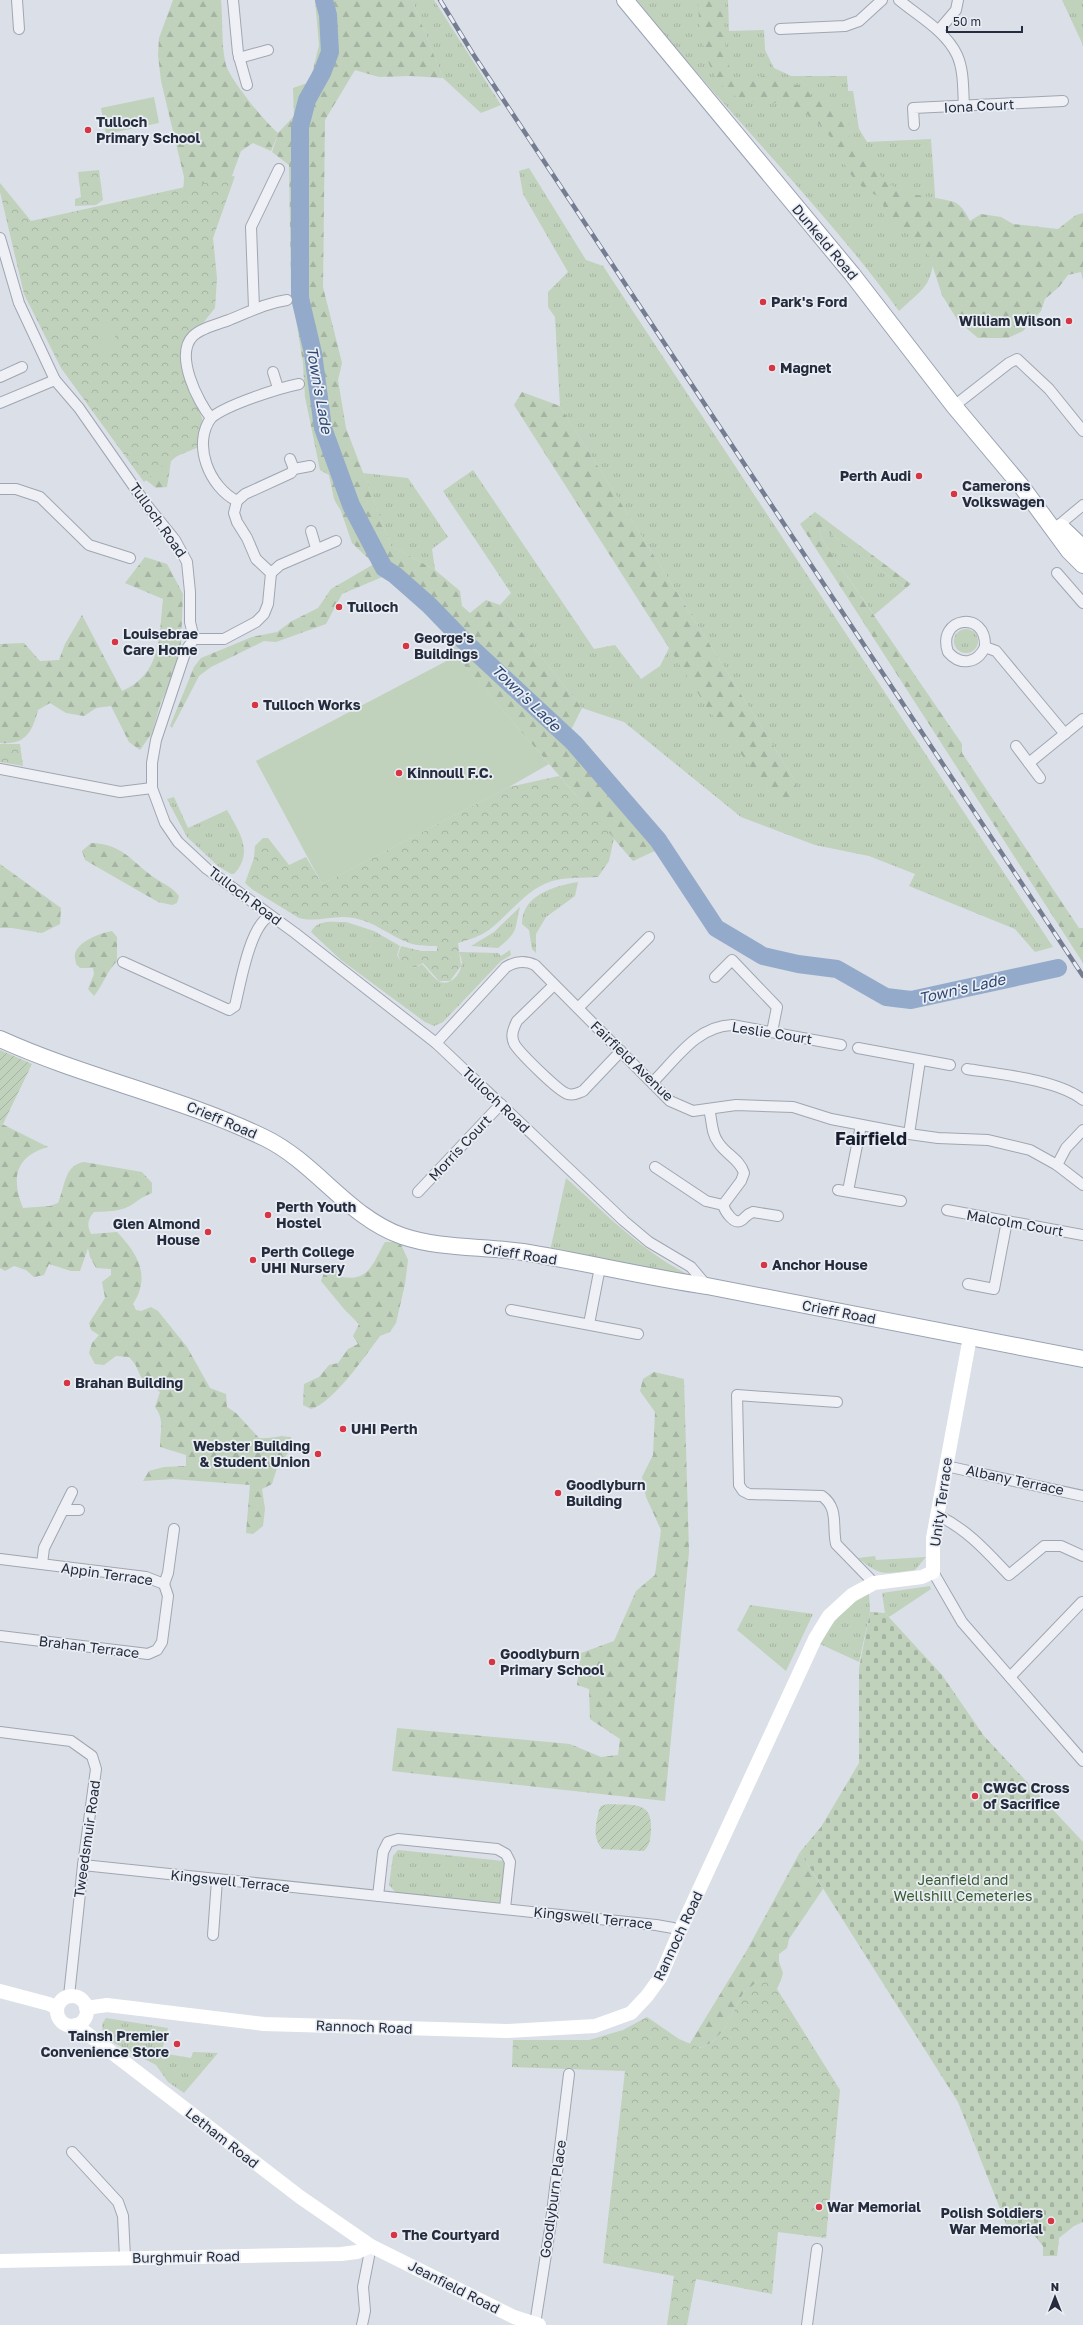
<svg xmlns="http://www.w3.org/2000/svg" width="1083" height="2325" font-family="'Golos Text',sans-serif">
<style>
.grass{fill:url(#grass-tufts)}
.forest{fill:url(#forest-firs)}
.cemetery{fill:url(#cemetery-stones)}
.park{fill:url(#park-crowns)}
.garden{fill:url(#garden-furrows)}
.pitch{fill:#c0d1bc}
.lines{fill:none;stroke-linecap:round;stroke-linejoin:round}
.river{stroke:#93aaca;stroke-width:18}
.street-casing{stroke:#a0a6b1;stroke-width:12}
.primary-casing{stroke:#9aa2b3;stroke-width:18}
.street{stroke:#eef0f5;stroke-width:10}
.secondary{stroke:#fff;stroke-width:14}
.primary{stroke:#fff;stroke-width:16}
.rail-casing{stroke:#747d91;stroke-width:4.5}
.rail{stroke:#eaeef4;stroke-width:3;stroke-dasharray:9;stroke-linecap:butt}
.poi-dot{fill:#d63643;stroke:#eaeef4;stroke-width:1.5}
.labels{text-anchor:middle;stroke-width:3.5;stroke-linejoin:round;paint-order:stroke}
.street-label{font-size:14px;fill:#242c3d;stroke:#eaeef4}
.poi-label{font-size:14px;font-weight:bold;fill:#242c3d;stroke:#eaeef4;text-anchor:start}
.park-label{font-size:14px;fill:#365a31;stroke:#eaeef4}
.water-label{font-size:15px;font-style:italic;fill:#2c4773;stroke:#eaeef4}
.district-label{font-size:18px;font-weight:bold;fill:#171d2e;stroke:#eaeef4}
</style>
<defs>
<pattern id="grass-tufts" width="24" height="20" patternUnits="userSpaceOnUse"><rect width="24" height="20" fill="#c0d1bc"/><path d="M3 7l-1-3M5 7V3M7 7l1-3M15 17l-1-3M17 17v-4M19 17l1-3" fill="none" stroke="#a5b4a2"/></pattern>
<pattern id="forest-firs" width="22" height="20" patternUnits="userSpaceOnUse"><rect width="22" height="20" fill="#c0d1bc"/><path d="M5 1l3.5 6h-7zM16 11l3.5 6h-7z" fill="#a5b4a2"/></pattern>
<pattern id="cemetery-stones" width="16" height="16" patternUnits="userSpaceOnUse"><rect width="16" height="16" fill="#c0d1bc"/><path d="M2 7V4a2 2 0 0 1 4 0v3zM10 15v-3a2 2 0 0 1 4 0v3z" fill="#a5b4a2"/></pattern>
<pattern id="park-crowns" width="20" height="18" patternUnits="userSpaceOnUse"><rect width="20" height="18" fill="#c0d1bc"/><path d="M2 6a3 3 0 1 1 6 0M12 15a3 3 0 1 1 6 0" fill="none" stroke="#a5b4a2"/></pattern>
<pattern id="garden-furrows" width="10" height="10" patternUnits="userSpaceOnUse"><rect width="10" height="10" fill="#c0d1bc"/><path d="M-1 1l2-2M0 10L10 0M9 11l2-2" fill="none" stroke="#a5b4a2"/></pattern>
</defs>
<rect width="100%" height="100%" fill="#dbdfe7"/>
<g class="grass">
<polygon points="412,0 434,0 501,105 481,113 443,78"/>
<path d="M637,0h91l1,31 35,-1 1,20 9,18 17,8h56l1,15h5l6,38 8,13 64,-3c2,34 12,116 -4,144 -7,11 -19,19 -28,28 -80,-110 -179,-204 -262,-311z"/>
<polygon points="1062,0 1083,0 1083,46 1082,43"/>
<polygon points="529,168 586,260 603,266 1053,947 1035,952 1015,929 909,886 915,874 869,856 815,845 741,817 624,722 582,708 500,605 511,593 443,491 473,470 594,649 615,645 641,679 660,666 669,648 769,792 796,782 560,406 555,317 548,307 548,292 568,272 523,194 519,171"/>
<polygon points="363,473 408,478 448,537 432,549 435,570 391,546"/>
<polygon points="821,527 906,588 874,615 823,541 819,529"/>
<circle cx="966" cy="641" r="12"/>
<path d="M174,797l14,31 39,-18c12,22 27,41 8,63l-4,1 -13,-8 -31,-29 -20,-38z"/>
<path d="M578,882l-3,14 -29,21 -10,17v19l-4,-4 -3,-19 -7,-6c0,-29 32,-38 56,-42z"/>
<path d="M520,907c-6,24 -1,24 -22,41l-27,-2 23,-14z"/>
<path d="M346,922l28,9 26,15 -3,9c6,11 14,17 25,9 5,5 10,12 15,16 10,8 22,-3 24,-13 2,-5 0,-10 -2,-15l39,1 3,3 9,-6 1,5 -10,6 -58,61 -9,4 -9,-4 -84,-62 -30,-28c6,-13 22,-10 35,-10z"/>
<path d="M566,1178c39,35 75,73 123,97l-139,-24z"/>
<path d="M875,1556l1,4 50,-3 -11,13c-30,3 -33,8 -57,-12z"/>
<polygon points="930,1586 931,1589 889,1617 885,1613 882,1593"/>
<path d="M867,1593l2,1 1,18 -11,50 -39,-18c13,-24 25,-36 47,-51z"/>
<polygon points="750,1605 813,1614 786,1671 737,1630"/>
<polygon points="398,1850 503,1861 506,1865 502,1904 398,1895 389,1885 393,1856"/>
<polygon points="106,2018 168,2028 161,2053 191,2058 193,2052 218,2053 184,2093 168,2082 156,2065 112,2042 103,2033 102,2024"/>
</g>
<g class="forest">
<path d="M173,0h48c2,20 0,46 5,65 5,16 39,57 52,68l16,-17 -1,-28 17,-6 9,-37 -4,-45h97l31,78 -33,-2 -31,1 -24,-7 -30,50 -2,167 19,76 -4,17 8,48 45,118 44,24 25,21 2,15 8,7 16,-13 14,5 82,103 -16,32 104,104 -37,17 -186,-215 4,-11 -64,-60 -45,19 -16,30 -50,18 -12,-1 -53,26 -12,9 -27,52 -2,-2 24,-59 7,-9 51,-21 25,-5 15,-11 26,-13 13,-19 43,-25 -22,-21 -11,-32 -7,-12 -5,-24 -9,-5 -15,-73 -2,-34 -12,-74 -2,-124 -17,-13 6,-18 -7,17 -18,-8 -12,8 -21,58 -9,36 5,48 -18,30 -21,24 12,99 -18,15 -4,26 -11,1 -10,-8 37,-275 1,-28 -23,-96 -3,-26 1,-17z"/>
<path d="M698,0h27c0,26 -4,53 9,77 12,3 24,-4 36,1 5,2 9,7 14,7 16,2 18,-5 28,12l8,2 9,10 9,3 12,15 -1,12 20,19 16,24 10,5 7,6c5,0 48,7 52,9 9,4 12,12 16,19l11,-7 20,3 12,7 45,5 18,-14 7,-2v67l-2,-8 -13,3 -9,12 -14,12 -4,12 -18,20 -15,7h-30l-20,-17 -16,-26 -12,-37 -9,-15 -12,-9 -16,-4 -9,-10 -1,-21c-7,-4 -16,-8 -23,-14 -15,-13 -20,-35 -32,-51 -3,-6 -10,-11 -15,-15 -28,-25 -38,-11 -68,-19 -39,-11 -46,-66 -47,-100z"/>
<polygon points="522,392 560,406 796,782 794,806 769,792 708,709 514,405"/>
<polygon points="815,512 911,584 906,588 821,527 819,529 823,541 962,744 962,753 1079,928 1083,928 1083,963 800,524"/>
<path d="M145,557l22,7 16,30 -2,49 -7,30 -14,32 -8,28 -12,17 -11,-8 -18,-36 -15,2 -12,8 -18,-3 -16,-10 -12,7c-6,22 -12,35 -38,33v-99l24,-1 16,18 19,-1 6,-16 17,-29 40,76c40,-17 37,-55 41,-92l-38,-16z"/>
<path d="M91,843c31,1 38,16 61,33 11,8 18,9 27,20l-2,7 -5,2 -14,-3 -73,-42 -3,-9z"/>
<polygon points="0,864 61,908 60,924 42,933 12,928 0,928"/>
<path d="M112,931l5,6v24c-10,10 -14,24 -23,35l-6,-7 6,-15 -1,-6h-13l-4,-4c0,-3 -2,-7 -1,-10 3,-13 26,-21 37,-23z"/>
<path d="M0,1123l48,24c-33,9 -37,32 -25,61l27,-2 8,-3c7,-16 6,-38 26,-41l58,10 10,11v10c-8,3 -12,6 -19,11 -11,8 -26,7 -39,8 -7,8 -7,14 -3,22l26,-2c21,22 34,44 16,72l3,6 5,1 10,-4 7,4 29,36 23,41 16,6 1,13 9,6 23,25c12,1 20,-3 32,-1l2,9 -16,22 -5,16 -10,5 3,20 -2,17 -10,8 -7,-1 4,-48 -77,-6 -30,2 6,-10 15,-4 22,-1v-11l-26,-8c0,-16 5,-27 -5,-40l5,-15 -18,-13 -7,-15 -6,-7 -13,-1 -12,9 -9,-1 -6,-11 3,-10 7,-8 -8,-5 -2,-7 16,-25 -3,-16 9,-7v-6l-15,-1 -6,-11 -2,-9 -8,23h-9l-22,-7 -5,11 -10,2 -8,-7 -12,-4 -9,5 -5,-3z"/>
<path d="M385,1242h15l8,18 -3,24 -9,39 -6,9 -10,4c-14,19 -47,67 -69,73l-8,-4 1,-21 15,-7 10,-12 9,-2 10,-14 10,-5 -5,-8 6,-12 -15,-15 -23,-28 5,-14h8l8,10c28,5 31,-15 43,-35z"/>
<polygon points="654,1372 684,1379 689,1552 665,1801 392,1771 397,1728 570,1744 601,1757 618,1755 620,1739 590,1719 589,1689 577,1685 581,1653 614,1641 636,1591 655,1575 661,1530 646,1497 642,1477 653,1455 655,1412 640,1391 643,1379"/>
<polygon points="800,1852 823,1889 789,1939 787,1948 779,1954 779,1962 783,1973 781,1980 760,1980 744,1992 724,2030 711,2043 699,2048 689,2045 747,1950"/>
</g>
<polygon class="cemetery" points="870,1612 885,1613 942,1675 984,1736 1083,1842 1083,2222 1074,2226 1059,2238 1057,2256 1043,2256 1043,2246 1035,2236 1010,2234 958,2102 800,1852 821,1827 859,1763 859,1668"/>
<g class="park">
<polygon points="99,170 103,200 96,205 75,206 75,199 81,197 78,172"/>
<polygon points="235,176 213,238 217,278 215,308 187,343 181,366 202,418 201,446 170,459 144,482 61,368 24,294 0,192 0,183 31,221"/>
<polygon points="0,744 20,744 23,766 0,762"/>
<path d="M559,776l55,62 -5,23 -11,16c-16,1 -31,0 -46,4 -26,8 -42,33 -63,49 -9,6 -20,10 -31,13l3,23 -11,15h-11l-16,-18 -7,4 -8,1 -7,-6 -3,-7 3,-9 20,5h16v-5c-9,0 -19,0 -28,-3 -19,-7 -34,-21 -55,-25 -19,-4 -37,5 -55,0l-46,-28 -8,-7 9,-25 1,-12 8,-8h5l21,27 17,-8 16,27 187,-97z"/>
<polygon points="760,1980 781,1980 777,1989 840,2090 826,2238 778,2232 772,2294 696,2279 687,2325 667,2325 674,2276 603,2263 625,2071 512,2067 513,2040 589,2040 623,2030 647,2017 679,2039 700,2048 711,2043 724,2030 744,1992"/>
</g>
<g class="garden">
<polygon points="0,1050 32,1064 3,1124 0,1123"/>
<path d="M608,1804c24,2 45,-5 43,27 -1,9 -1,14 -7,20l-42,-2c-10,-13 -6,-24 -3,-39l2,-4z"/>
</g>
<g class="pitch">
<polygon points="154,97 159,123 106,134 101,108"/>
<polygon points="102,322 117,326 112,351 96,347"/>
<polygon points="456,656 549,764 509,787 322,884 256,761"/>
</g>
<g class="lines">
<polyline class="river" points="324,0 328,15 330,52 322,73 307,100 300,127 300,298 313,353 323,428 351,505 384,568 395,575 429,605 464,641 574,743 658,840 716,928 763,956 798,964 837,969 886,997 911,1000 1058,968"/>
<g class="street-casing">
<g id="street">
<polyline points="17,0 19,29"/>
<polyline points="233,0 238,53 247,85"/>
<path d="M899,0c19,16 47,31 58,55 7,15 6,35 7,52"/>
<polyline points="780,29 845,26 859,21 882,0"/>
<polyline points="939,30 956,10 958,0"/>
<polyline points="239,58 268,50"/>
<polyline points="914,125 913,108 1063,101"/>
<polyline points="0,238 19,303 55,380 79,408 146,504 175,540 187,562 190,592 190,622 194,639 186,650 156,740 152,763 152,788 165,823 178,842 207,869 295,933 436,1043 624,1221 649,1242 691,1267 707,1286"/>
<polyline points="254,308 251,227 279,169"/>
<polyline points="273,372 278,388"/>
<polyline points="0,377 22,367"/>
<polyline points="0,403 55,380"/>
<polyline points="954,406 1009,363 1017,359 1049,389 1083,431"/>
<path d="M211,418c15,-13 68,-30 88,-34"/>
<polyline points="290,459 294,469"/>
<polyline points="0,489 16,489 40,497 89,545 130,558"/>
<polyline points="237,501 245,494 291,473 294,469 310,466"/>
<polyline points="1059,525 1083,505"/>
<polyline points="311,531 316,548"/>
<polyline points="271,573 280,565 336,541"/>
<polyline points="1057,573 1083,603"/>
<path d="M194,639h30l32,-17 8,-8 4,-10 3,-31 -15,-14 -9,-21 -10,-16 -3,-9 3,-12c-28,-14 -45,-57 -26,-83 -13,-16 -37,-63 -18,-82 8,-8 25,-12 36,-16 20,-8 37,-17 58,-20"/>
<path d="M985,647c-8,17 -25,19 -37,5 -12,-35 39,-43 37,-5l11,4 69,83"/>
<polyline points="1016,746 1040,778"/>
<polyline points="1029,763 1083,719"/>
<polyline points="0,769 120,792 152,788"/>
<path d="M123,962l106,48 6,-4c5,-21 15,-81 35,-90"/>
<polyline points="715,977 732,960 777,1007 772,1032"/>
<path d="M554,985l-37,36c-4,8 -7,16 -2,24 6,9 44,47 53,49 6,2 10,-1 15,-3l38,-40"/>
<polyline points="578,1008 649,937"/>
<path d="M436,1043l70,-76c10,-6 19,-7 29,-2l135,136 23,10 43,-6 57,2 38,12 78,15 29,4 50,2 42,10 27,15 26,20"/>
<polyline points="858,1048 950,1065"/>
<path d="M967,1069c32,5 92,11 116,31"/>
<path d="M653,1082c23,-23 44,-56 79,-57l109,20"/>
<path d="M709,1109c3,10 2,24 9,33 7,12 22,17 26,31l-3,8 -18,24"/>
<polyline points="909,1134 920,1060"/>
<polyline points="1057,1165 1066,1148 1083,1130"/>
<path d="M655,1167l51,34 17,4c2,6 11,21 19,15 4,-3 5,-6 11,-8l25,4"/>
<polyline points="838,1190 901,1201"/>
<polyline points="848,1191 861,1125"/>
<polyline points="418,1192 501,1104"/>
<polyline points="947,1210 1083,1235"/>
<polyline points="968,1284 994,1289 1007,1221"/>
<polyline points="511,1310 638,1334"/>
<polyline points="589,1324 600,1267"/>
<path d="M837,1402l-100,-7 2,90 4,6 6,3 73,2c17,12 10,30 14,48l38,39"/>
<polyline points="946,1466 1083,1496"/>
<polyline points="63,1510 79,1510"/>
<path d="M939,1516c29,14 48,36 70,59l35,-29h17l22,10"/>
<polyline points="0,1559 146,1577 164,1584 168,1573 174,1529"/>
<polyline points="42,1564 44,1548 72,1492"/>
<polyline points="933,1572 962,1622 1083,1761"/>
<polyline points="0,1636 148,1654 157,1650 162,1642 168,1596 164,1584"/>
<polyline points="1010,1677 1082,1602"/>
<polyline points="0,1732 71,1741 92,1756 96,1769 83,1865 69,1996"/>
<polyline points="83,1865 656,1925 673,1928 679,1933"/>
<polyline points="378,1896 383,1852 388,1842 398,1839 497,1849 506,1854 510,1862 505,1908"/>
<polyline points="213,1935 217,1880"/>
<polyline points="72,2152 118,2202 123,2216 125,2258"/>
<polyline points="535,2324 550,2229 569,2074"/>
<polyline points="362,2325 365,2311 363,2287 371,2246"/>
<polyline points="807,2325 817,2249"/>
</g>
</g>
<g class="primary-casing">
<g id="primary">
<polyline points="625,0 852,274 954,406 1022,487 1069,551 1083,565"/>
<polyline points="1061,527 1083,548"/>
<path d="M0,1039c86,39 180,58 265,99 51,25 83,79 137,98 38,13 80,10 121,16 61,10 122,25 184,34l376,73"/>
</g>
</g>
<use href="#street" class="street"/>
<g class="secondary">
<polyline points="0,1991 49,2004 57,2008"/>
<circle cx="72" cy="2011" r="15"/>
<polyline points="86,2008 107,2005 264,2024 507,2031 595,2026 631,2013 647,1996 660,1978 679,1933 815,1639 829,1616 852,1595 874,1583 922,1577 933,1572 933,1538 970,1337"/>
<polyline points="76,2025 300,2197 371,2246 514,2317 539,2325"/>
<polyline points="0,2261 341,2254 357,2252 371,2246"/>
</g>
<use href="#primary" class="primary"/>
<g class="rail-casing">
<polyline id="rail" points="440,0 473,54 1083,976"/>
</g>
<use href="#rail" class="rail"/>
</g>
<g class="poi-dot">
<circle cx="88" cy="130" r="4"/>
<circle cx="763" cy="302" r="4"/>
<circle cx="1069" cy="321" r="4"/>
<circle cx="772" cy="368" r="4"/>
<circle cx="919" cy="476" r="4"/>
<circle cx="954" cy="494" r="4"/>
<circle cx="339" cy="607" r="4"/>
<circle cx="115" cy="642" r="4"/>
<circle cx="406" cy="646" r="4"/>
<circle cx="255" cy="705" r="4"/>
<circle cx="399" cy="773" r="4"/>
<circle cx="268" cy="1215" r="4"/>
<circle cx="208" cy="1232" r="4"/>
<circle cx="253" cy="1260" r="4"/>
<circle cx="764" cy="1265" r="4"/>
<circle cx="67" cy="1383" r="4"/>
<circle cx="343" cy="1429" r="4"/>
<circle cx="318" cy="1454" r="4"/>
<circle cx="558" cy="1493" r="4"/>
<circle cx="492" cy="1662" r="4"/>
<circle cx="975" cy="1796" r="4"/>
<circle cx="177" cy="2044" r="4"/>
<circle cx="819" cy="2207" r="4"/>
<circle cx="1051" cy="2221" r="4"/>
<circle cx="394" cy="2235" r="4"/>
</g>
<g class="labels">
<g class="street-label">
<text transform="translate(979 106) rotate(-3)" y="5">Iona Court</text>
<text transform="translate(825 242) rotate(50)" y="5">Dunkeld Road</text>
<text transform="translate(158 520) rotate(55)" y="5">Tulloch Road</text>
<text transform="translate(245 896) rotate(37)" y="5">Tulloch Road</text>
<text transform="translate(772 1033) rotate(9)" y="5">Leslie Court</text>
<text transform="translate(632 1061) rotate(44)" y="5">Fairfield Avenue</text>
<text transform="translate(496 1100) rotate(44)" y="5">Tulloch Road</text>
<text transform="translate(222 1120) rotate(23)" y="5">Crieff Road</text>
<text transform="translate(460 1148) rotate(-47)" y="5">Morris Court</text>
<text transform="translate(1015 1223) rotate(10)" y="5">Malcolm Court</text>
<text transform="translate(520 1254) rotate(9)" y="5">Crieff Road</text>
<text transform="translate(839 1312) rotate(11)" y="5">Crieff Road</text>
<text transform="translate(1015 1480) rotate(12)" y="5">Albany Terrace</text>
<text transform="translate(941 1502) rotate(-82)" y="5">Unity Terrace</text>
<text transform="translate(107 1574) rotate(8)" y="5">Appin Terrace</text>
<text transform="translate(89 1647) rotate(7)" y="5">Brahan Terrace</text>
<text transform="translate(87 1839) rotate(-82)" y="5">Tweedsmuir Road</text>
<text transform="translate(230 1881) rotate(6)" y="5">Kingswell Terrace</text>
<text transform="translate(593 1918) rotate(6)" y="5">Kingswell Terrace</text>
<text transform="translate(678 1936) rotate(-65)" y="5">Rannoch Road</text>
<text transform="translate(364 2027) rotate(2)" y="5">Rannoch Road</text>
<text transform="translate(222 2138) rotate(38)" y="5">Letham Road</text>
<text transform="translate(553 2199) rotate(-82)" y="5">Goodlyburn Place</text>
<text transform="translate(186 2257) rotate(-1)" y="5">Burghmuir Road</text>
<text transform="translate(454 2287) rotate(27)" y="5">Jeanfield Road</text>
</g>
<g class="poi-label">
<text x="96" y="127">Tulloch<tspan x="96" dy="16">Primary School</tspan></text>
<text x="771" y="307">Park's Ford</text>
<text x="1061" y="326" text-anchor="end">William Wilson</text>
<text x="780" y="373">Magnet</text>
<text x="911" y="481" text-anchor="end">Perth Audi</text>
<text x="962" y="491">Camerons<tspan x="962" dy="16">Volkswagen</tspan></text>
<text x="347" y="612">Tulloch</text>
<text x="123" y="639">Louisebrae<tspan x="123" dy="16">Care Home</tspan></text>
<text x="414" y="643">George's<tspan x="414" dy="16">Buildings</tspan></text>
<text x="263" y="710">Tulloch Works</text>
<text x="407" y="778">Kinnoull F.C.</text>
<text x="276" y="1212">Perth Youth<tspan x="276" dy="16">Hostel</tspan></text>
<text x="200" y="1229" text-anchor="end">Glen Almond<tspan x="200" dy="16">House</tspan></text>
<text x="261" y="1257">Perth College<tspan x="261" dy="16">UHI Nursery</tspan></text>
<text x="772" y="1270">Anchor House</text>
<text x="75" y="1388">Brahan Building</text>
<text x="351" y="1434">UHI Perth</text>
<text x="310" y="1451" text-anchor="end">Webster Building<tspan x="310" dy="16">&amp; Student Union</tspan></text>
<text x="566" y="1490">Goodlyburn<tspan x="566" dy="16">Building</tspan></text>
<text x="500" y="1659">Goodlyburn<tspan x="500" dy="16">Primary School</tspan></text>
<text x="983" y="1793">CWGC Cross<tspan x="983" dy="16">of Sacrifice</tspan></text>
<text x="169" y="2041" text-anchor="end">Tainsh Premier<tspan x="169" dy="16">Convenience Store</tspan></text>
<text x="827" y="2212">War Memorial</text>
<text x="1043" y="2218" text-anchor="end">Polish Soldiers<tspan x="1043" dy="16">War Memorial</tspan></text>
<text x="402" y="2240">The Courtyard</text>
</g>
<g class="park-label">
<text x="963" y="1885">Jeanfield and<tspan x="963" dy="16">Wellshill Cemeteries</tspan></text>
</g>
<g class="water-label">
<text transform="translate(319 390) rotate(80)" y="5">Town's Lade</text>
<text transform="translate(526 698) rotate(44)" y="5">Town's Lade</text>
<text transform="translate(962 989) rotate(-13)" y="5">Town's Lade</text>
</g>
<g class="district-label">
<text x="871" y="1145">Fairfield</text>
</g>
</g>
<g transform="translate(1055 2297)" stroke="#eaeef4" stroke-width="3" paint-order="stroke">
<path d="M0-3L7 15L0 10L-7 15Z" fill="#242c3d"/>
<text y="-6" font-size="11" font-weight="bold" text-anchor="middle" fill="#242c3d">N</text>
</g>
<path d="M947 26v6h75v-6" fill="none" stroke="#242c3d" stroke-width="2"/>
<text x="953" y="26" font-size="12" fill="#242c3d" stroke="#eaeef4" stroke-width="3" paint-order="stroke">50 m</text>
</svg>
